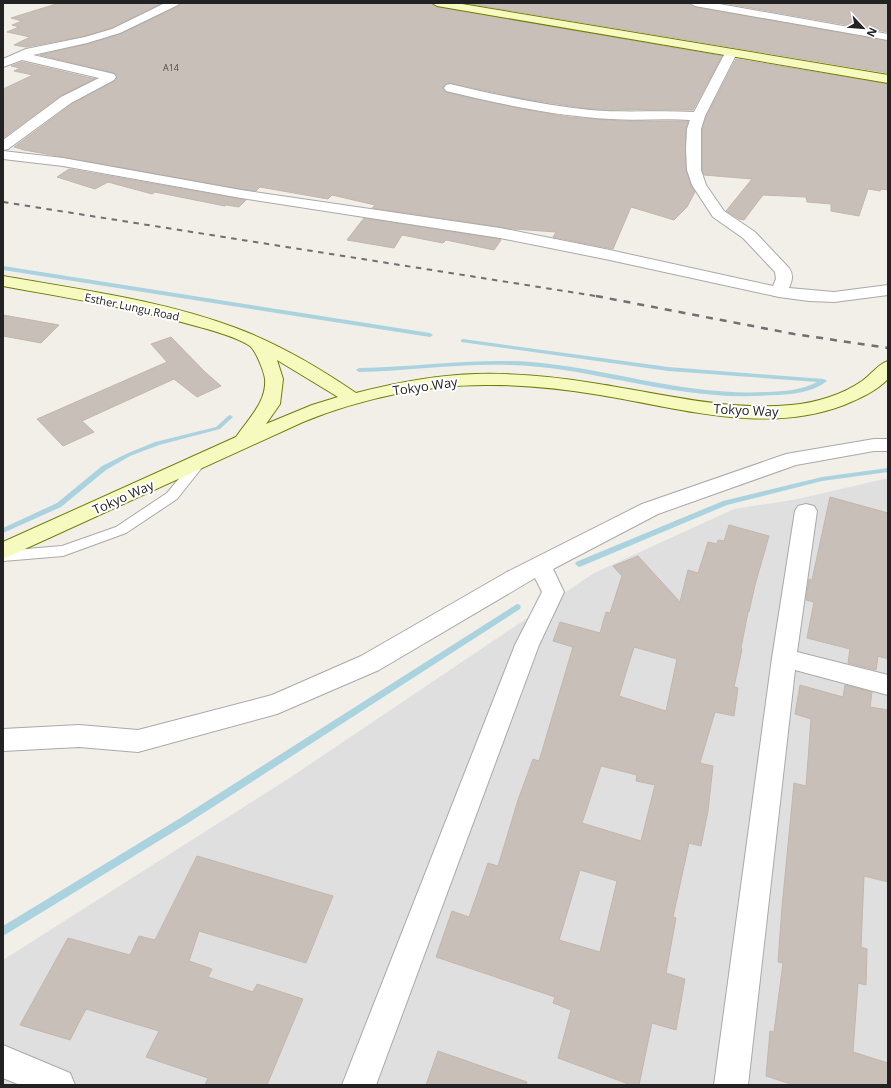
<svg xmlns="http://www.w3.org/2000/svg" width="891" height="1088" font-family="'Open Sans',sans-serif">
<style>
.residential{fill:#e0dfdf}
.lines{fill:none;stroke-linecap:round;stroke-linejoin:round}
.stream{fill:#aad3df;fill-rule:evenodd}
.building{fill:#c7bfb8;stroke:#c4b6ab;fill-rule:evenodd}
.lane-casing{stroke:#a9a9a9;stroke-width:2}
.street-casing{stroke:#a9a9a9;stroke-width:2}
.secondary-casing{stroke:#707d05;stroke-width:2}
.lane{fill:#fff;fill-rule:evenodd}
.street{fill:#fff;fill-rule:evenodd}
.secondary{fill:#f7fabf;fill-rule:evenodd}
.rail-far1{stroke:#707070;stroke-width:2;stroke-dasharray:5.5 5.5;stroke-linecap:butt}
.rail{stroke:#707070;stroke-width:2.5;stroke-dasharray:7 7;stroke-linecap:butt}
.labels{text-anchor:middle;stroke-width:4;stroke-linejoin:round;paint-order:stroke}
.far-number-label{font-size:9px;fill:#4b4948}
.far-street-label{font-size:11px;fill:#222;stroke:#fff}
.street-label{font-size:13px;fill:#222;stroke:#fff}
</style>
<rect width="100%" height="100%" fill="#f2efe9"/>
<polygon class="residential" points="888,478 888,1085 3,1085 3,960 291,777 594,573 734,509 798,499"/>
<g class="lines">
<g class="stream">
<polygon points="3,266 430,333 433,335 430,337 3,270"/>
<path d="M463,339l205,28 156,12 3,2c-14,11 -32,13 -49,14 -21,1 -42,2 -63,0 -69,-5 -135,-28 -204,-30 -51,-2 -101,6 -152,7l-3,-2 3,-2c58,-1 115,-10 173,-6 80,7 153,34 234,30 20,-1 33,-1 51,-10l-149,-11 -207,-29v-2z"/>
<polygon points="230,415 233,417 232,418 220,429 159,445 130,456 106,470 61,507 3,533 3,528 57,503 102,466 126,454 155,442 216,427 228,416"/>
<polygon points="888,468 888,472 822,481 727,505 582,566 579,567 575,564 576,562 723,501 822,477"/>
<polygon points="517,604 520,605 521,607 520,609 188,823 3,936 3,926 182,817"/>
</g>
</g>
<g class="building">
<polygon points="59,3 162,3 111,28 85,36 26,47 14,45 30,37 7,32 19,27 12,25 22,21 11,18"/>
<polygon points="180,3 431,3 437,7 722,56 693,110 590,109 520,98 450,83 446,84 443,87 446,92 466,97 528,110 569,117 621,121 688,121 686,129 686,170 691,185 695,192 687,207 674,220 631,207 613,249 553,237 556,232 514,229 372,208 375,205 332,195 328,199 260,187 256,191 241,189 24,150 14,147 72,104 115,81 117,78 114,73 40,55 87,44 120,34 179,6"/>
<polygon points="465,3 689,3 695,7 888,41 888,73"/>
<polygon points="723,3 888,3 888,32"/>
<polygon points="736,59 888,84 888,190 881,189 880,191 868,189 859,216 831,211 831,204 807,202 806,197 763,195 744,220 739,219 726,211 752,179 704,175 702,170 702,129 706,117"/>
<polygon points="22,62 95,79 60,96 3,138 3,89 33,75 14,71 20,68 11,66"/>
<polygon points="69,169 241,199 246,200 239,207 226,205 225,206 155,192 152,194 108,182 95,189 57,177"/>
<polygon points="364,218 500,239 501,240 494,250 446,240 443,243 402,235 394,248 347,240"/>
<polygon points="3,315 59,325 41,343 3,336"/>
<polygon points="171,337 204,371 221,386 197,397 174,379 82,421 94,432 63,446 37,419 167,362 151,344"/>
<polygon points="830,497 888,513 888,659 878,656 876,670 848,663 850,649 807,638 814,602 806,600 809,579 812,580"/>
<path d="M729,525l40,11 -14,49 -6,27h-1l-7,36 1,1 -8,38 4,1 -4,28 -19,-4 -15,51 13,3 -5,45 -7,35 -12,-3 -16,74 3,1 -10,55 19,6 -9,51 -24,-7 -13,62h-8l-73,-27 13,-48 -18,-7 2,-6 -119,-40 16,-46 17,6 19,-54 10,3 20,-66 15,-41 6,2 34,-114 -20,-6 7,-19 40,11 6,-21 4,1 12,-37 -9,-10 25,-10 42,46 8,-32 10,3 10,-31 9,2 1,-4 6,1zM634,647l43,12 -11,52 -47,-15zM601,766l36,9 -1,6 19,4 -14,56 -59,-18zM580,870l37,11 -17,71 -41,-12z"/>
<polygon points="800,685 843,697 845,685 872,692 870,707 888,710 888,882 864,876 861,947 867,949 866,985 858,983 853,1052 888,1063 888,1085 794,1085 766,1076 770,1031 774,1032 783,963 778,962 782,907 794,783 806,786 811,719 795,714"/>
<polygon points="197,856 333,896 306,963 199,931 189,961 212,969 208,977 253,992 257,984 303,999 267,1085 205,1085 208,1078 146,1057 159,1031 86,1009 70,1040 20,1025 68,938 130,955 139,936 155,940"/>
<polygon points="438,1051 527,1082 526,1085 426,1085"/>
</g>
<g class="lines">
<g class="lane-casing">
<polygon id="lane" points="202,456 207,457 208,460 177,499 126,533 63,556 3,561 3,551 62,546 116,527 167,493 197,457"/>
</g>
<g class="street-casing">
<g id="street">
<polygon points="165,3 179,3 178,5 120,33 87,43 33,55 114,74 116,77 114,80 71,103 8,149 3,150 3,140 61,97 99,78 22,60 3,67 3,59 26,49 85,37 112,29"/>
<polygon points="690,3 714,3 888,34 888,40 695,6"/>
<path d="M731,49l4,1 2,3 -32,63 -4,13v41l5,15 18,26 31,21 34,36c5,7 3,13 0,20l45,4 54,-7v10l-54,7 -25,-1 -30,-4 -174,-38 -105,-21 -259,-40 -178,-32 -60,-7v-8l60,7 178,32 259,38 105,21 168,37 3,-7 -1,-7 -32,-34 -30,-21 -21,-32 -5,-15 -1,-21 1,-20 3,-9c-26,-2 -53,1 -79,-1 -56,-3 -111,-15 -165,-28l-2,-3 2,-3 4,-1c46,11 93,21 140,26 35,3 69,0 104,2l31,-59 2,-3z"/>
<polygon points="874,439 888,439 888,451 874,451 796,465 658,514 553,569 564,592 539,645 376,1085 342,1085 515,645 542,592 535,578 379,670 277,714 138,752 79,747 3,751 3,729 79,725 138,730 272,695 361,656 507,572 642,504 786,454"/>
<polygon points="806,504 814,506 817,511 797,652 888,675 888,695 795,670 748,1085 714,1085 772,658 795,511 798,506"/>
<polygon points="3,1045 70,1073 75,1085 20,1085 3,1078"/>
</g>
</g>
<g class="secondary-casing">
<g id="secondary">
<polygon points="432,3 456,3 888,75 888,83 437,6"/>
<path d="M3,276c78,14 159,24 233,52 43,16 82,39 120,65 39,-10 79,-18 120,-19 40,-1 83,3 123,10 64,10 127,27 192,21 24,-2 51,-10 71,-24 9,-6 16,-17 26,-20v18c-12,12 -27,19 -44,26 -78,30 -165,3 -244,-10 -36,-6 -73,-10 -109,-10 -63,-1 -129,13 -188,37l-300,137v-17l233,-105c12,-18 31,-35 29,-58 -1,-8 -9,-28 -15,-33 -13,-9 -39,-16 -54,-20 -63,-18 -129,-28 -193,-40zM277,360l61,37 -26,8 -46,19 14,-20 3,-25z"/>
</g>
</g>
<use href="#lane" class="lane"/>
<use href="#street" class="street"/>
<use href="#secondary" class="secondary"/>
<polyline class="rail-far1" points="3,202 602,297"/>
<polyline class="rail" points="596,296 794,334 888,348"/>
</g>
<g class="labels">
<g class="far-number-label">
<text x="171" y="71">A14</text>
</g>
<g class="far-street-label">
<text transform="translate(132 307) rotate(12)" y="4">Esther Lungu Road</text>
</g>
<g class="street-label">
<text transform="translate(425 386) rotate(-8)" y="5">Tokyo Way</text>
<text transform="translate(746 410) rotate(3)" y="5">Tokyo Way</text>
<text transform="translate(123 497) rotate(-24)" y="5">Tokyo Way</text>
</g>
</g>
<rect width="891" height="1088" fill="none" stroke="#222222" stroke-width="8"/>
<g transform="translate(863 28) rotate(116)" stroke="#ffffff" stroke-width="3" paint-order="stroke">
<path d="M0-3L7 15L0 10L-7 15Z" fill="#222222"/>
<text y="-6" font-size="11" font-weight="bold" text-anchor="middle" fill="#222222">N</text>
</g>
</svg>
